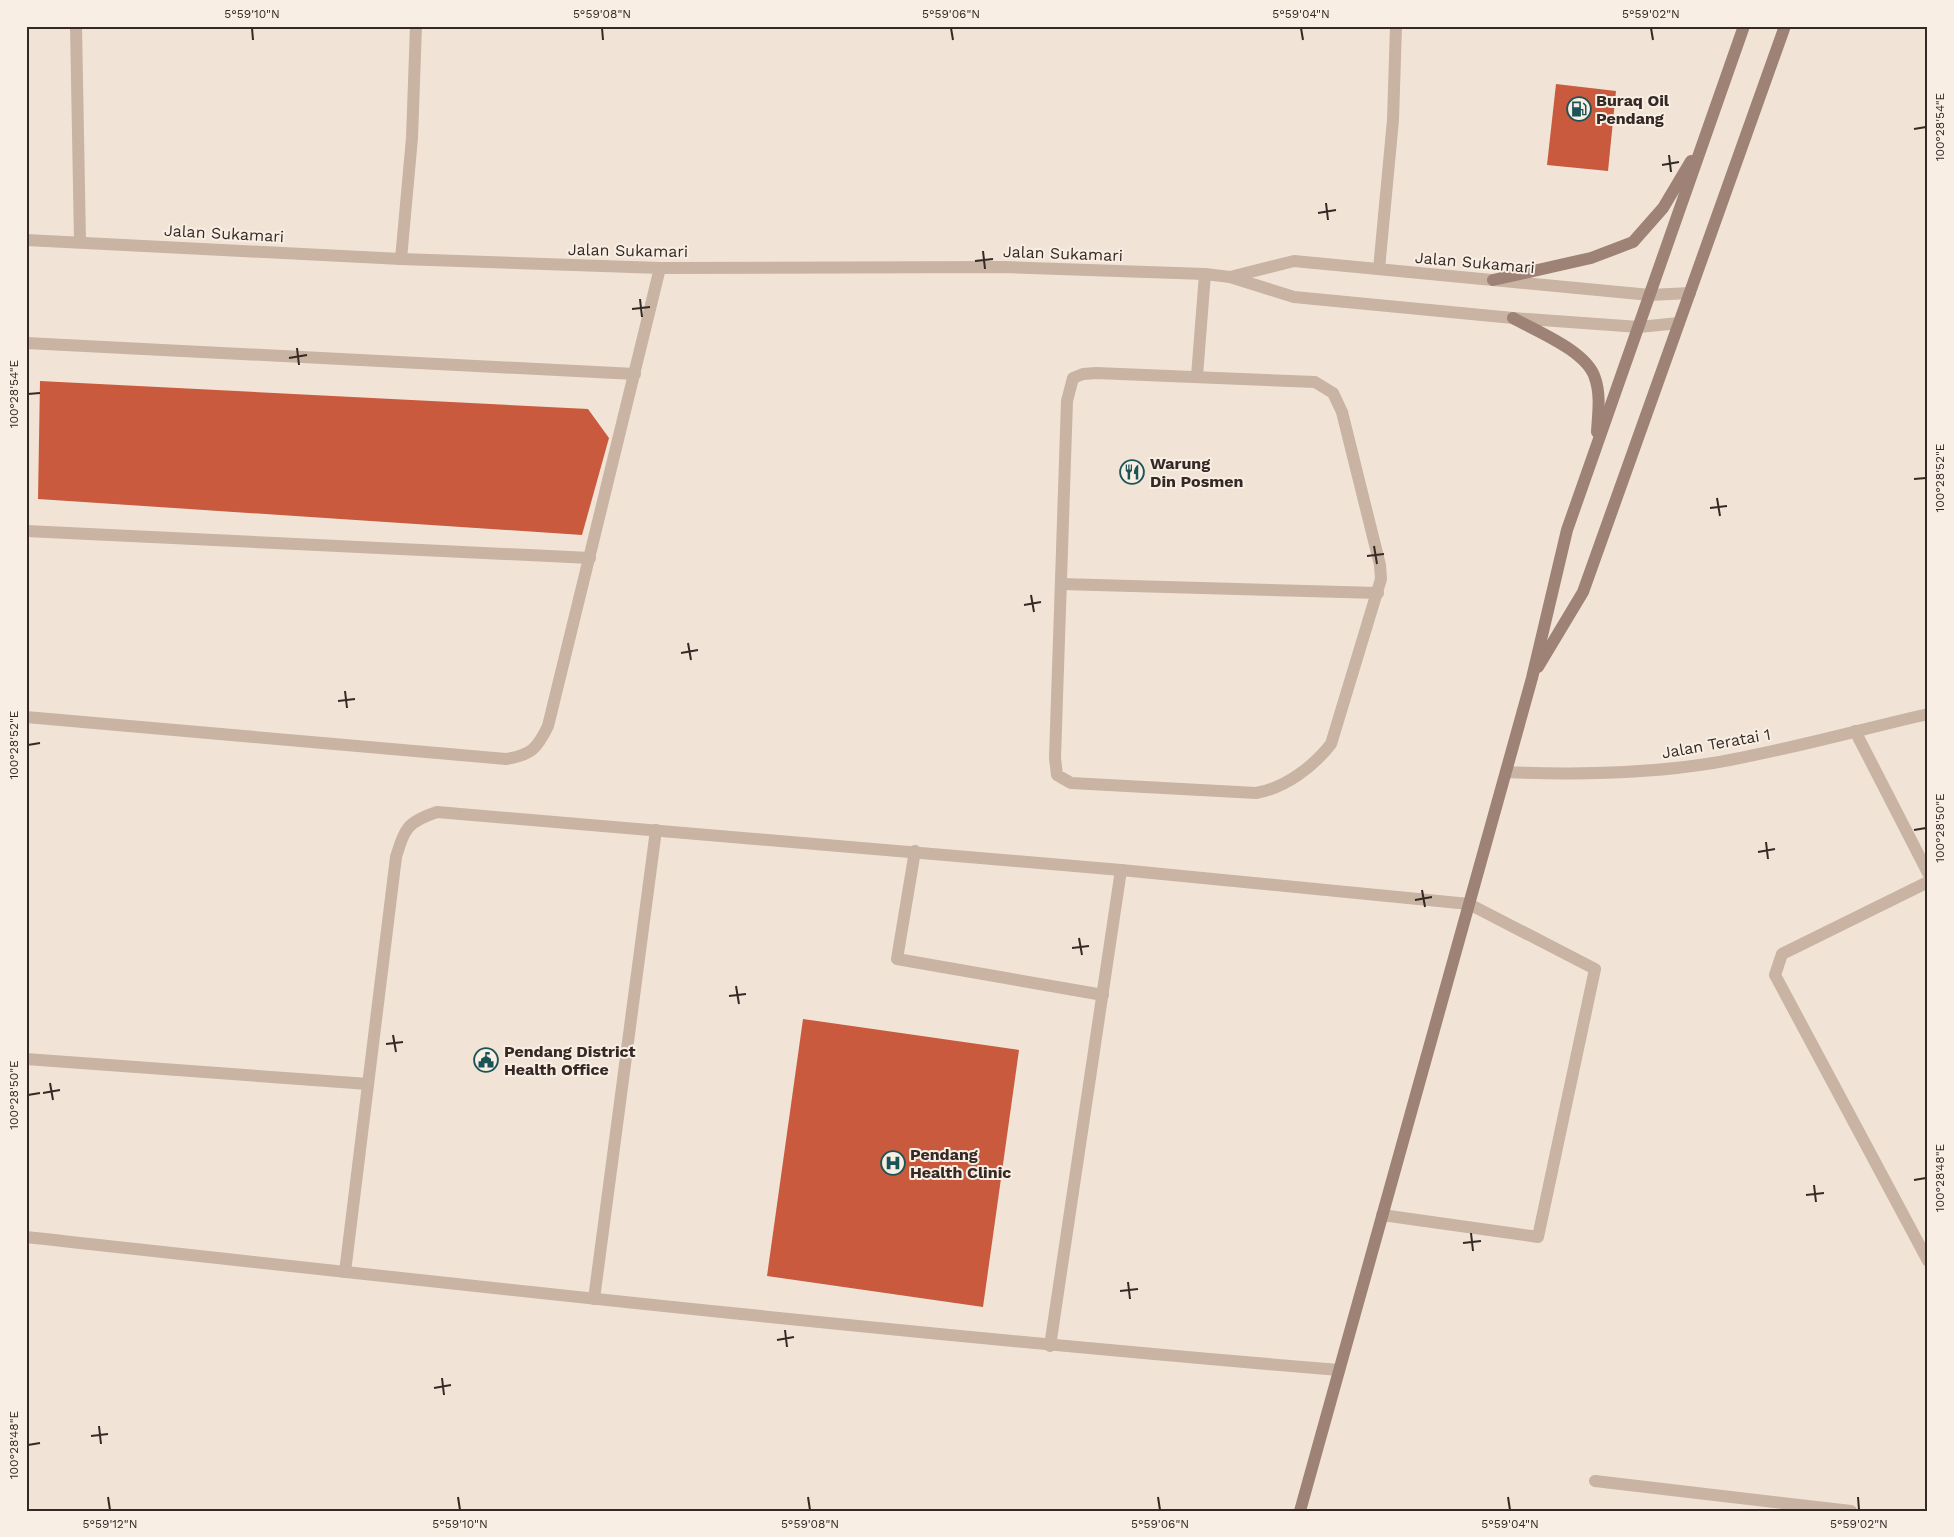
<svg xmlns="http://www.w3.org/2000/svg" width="1954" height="1537" font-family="'Work Sans',sans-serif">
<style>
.building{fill:#c95a3e}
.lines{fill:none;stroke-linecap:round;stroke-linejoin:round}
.service{stroke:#c9b3a3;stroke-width:12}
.minor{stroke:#c9b3a3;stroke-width:12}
.tertiary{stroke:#c9b3a3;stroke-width:12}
.secondary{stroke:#9d8275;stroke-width:12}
.ticks{fill:none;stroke:#342925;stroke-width:2}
.labels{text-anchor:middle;stroke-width:4;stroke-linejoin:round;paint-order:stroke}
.poi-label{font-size:16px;font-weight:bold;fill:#342925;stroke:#f9eee3;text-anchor:start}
.street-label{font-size:16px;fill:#342925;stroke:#f9eee3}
.neatline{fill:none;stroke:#342925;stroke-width:2}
.ticks-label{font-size:12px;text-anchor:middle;fill:#342925}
</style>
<rect width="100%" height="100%" fill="#f1e4d7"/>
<g class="building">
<polygon points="1556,84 1616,91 1608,171 1547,165"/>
<polygon points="40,381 588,409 609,438 582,535 38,499"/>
<polygon points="803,1019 1019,1050 983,1307 767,1276"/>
</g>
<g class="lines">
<g class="service">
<polyline points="26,531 590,558"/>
<polyline points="1061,584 1378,593"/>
<polyline points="915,851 897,959 1103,995"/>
<polyline points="1928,882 1782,954 1775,975 1928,1261"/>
<polyline points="26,1059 368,1084"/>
<path d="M26,1237c438,48 875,97 1313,133"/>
<path d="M345,1272l51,-415c9,-29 11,-35 41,-45l684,58 348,34 126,65 -57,268 -156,-22"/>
<polyline points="594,1299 656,830"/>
<polyline points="1050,1346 1121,870"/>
</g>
<g class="minor">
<polyline points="76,26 80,242"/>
<polyline points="401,259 412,138 416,26"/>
<polyline points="1379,269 1393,120 1396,26"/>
<polyline points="26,343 635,374"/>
<path d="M1096,373l219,9 18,11 9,19 38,153 1,14 -50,165c-18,23 -46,44 -75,49l-185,-10 -14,-8 -2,-17 12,-357 6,-23 10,-4z"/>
<polyline points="1197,376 1205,274"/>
<path d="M26,717l480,42c25,-4 31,-10 42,-33l112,-458"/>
<polyline points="1855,731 1928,873"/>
<path d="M1506,772c69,3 139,2 207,-9 71,-12 145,-33 215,-49"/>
<polyline points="1595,1481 1851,1511"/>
</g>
<g class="tertiary">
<polyline points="26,240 401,259 660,268 1005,267 1205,274 1230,277 1294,297 1513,318 1639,327 1679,323"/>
<polyline points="1230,277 1294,261 1650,295 1690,293"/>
</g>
<g class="secondary">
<polyline points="1493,280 1591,258 1633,242 1663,208 1691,161"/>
<path d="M1513,318c23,13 74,33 82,60 6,17 3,36 2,54"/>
<polyline points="1538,667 1583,592 1785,26"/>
<polyline points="1300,1511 1532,678 1567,530 1744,26"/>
</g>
</g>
<path class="ticks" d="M252,28l1,12M602,28l1,12M951,28l2,12M1301,28l2,12M1651,28l2,12M1914,129l12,-2M1669,155l2,17M1662,165l17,-3M1326,203l2,17M1318,213l18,-3M983,251l2,18M975,261l18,-2M640,299l2,18M632,309l18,-2M297,348l2,17M289,358l18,-3M28,394l12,-1M1914,479l12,-1M1717,498l3,18M1710,508l17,-2M1374,546l3,18M1367,556l17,-2M1031,595l3,17M1024,605l17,-3M688,643l3,17M681,653l17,-3M345,691l2,17M338,701l17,-2M28,745l12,-2M1914,830l12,-2M1766,842l2,17M1758,852l17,-3M1422,890l3,17M1415,900l17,-3M1079,938l3,17M1072,948l17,-2M736,986l3,18M729,996l17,-2M393,1035l3,17M386,1044l17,-2M50,1083l3,17M43,1093l17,-3M28,1095l12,-2M1914,1180l12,-2M1814,1185l2,17M1806,1195l18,-2M1471,1233l2,18M1463,1243l18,-2M1128,1282l2,17M1120,1291l18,-2M785,1330l2,17M777,1340l17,-3M442,1378l2,17M434,1388l17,-3M99,1426l2,18M91,1436l17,-2M28,1445l12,-2M108,1497l2,13M458,1497l2,13M808,1497l2,13M1158,1497l2,13M1508,1497l2,13M1858,1497l1,13"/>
<defs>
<g id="fuel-ring" transform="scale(1.25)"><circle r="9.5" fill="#f9eee3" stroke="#1a5456" stroke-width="1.5"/><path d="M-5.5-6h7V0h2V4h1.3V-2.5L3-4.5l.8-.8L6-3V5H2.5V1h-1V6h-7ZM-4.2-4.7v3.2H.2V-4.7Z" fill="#1a5456"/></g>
<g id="restaurant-ring" transform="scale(1.25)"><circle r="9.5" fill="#f9eee3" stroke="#1a5456" stroke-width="1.5"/><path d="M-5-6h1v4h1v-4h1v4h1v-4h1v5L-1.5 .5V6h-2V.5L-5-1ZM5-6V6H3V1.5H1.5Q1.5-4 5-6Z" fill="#1a5456"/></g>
<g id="civic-ring" transform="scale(1.25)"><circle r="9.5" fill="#f9eee3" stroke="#1a5456" stroke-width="1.5"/><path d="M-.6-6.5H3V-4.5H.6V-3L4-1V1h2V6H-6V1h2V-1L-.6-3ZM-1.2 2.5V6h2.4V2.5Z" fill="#1a5456"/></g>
<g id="hospital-ring" transform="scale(1.25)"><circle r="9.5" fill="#f9eee3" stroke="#1a5456" stroke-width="1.5"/><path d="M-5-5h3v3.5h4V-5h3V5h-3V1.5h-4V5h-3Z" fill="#1a5456"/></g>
</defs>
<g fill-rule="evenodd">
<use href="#fuel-ring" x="1579" y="109"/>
<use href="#restaurant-ring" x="1132" y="472"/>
<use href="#civic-ring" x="486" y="1060"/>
<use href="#hospital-ring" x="893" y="1163"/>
</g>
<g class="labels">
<g class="poi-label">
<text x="1596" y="106">Buraq Oil<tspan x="1596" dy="18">Pendang</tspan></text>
<text x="1150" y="469">Warung<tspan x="1150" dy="18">Din Posmen</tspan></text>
<text x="504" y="1057">Pendang District<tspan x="504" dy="18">Health Office</tspan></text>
<text x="910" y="1160">Pendang<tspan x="910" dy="18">Health Clinic</tspan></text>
</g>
<g class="street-label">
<text transform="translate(224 233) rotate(3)" y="6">Jalan Sukamari</text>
<text transform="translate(628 250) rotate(1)" y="6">Jalan Sukamari</text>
<text transform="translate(1063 253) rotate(2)" y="6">Jalan Sukamari</text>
<text transform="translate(1475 262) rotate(5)" y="6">Jalan Sukamari</text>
<text transform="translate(1716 743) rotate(-10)" y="6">Jalan Teratai 1</text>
</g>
</g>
<rect width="1954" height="1537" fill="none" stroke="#f9eee3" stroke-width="55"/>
<rect x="28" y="28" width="1898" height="1482" class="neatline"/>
<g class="ticks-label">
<text x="252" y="18">5°59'10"N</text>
<text x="602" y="18">5°59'08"N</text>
<text x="951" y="18">5°59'06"N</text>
<text x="1301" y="18">5°59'04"N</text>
<text x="1651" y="18">5°59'02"N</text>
<text transform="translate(1940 127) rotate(-90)" y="4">100°28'54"E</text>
<text transform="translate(14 394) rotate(-90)" y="4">100°28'54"E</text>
<text transform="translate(1940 478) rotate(-90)" y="4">100°28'52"E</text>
<text transform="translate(14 745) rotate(-90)" y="4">100°28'52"E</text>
<text transform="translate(1940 828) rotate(-90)" y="4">100°28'50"E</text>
<text transform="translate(14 1095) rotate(-90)" y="4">100°28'50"E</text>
<text transform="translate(1940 1178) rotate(-90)" y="4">100°28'48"E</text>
<text transform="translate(14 1445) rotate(-90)" y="4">100°28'48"E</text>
<text x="110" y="1528">5°59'12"N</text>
<text x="460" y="1528">5°59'10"N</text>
<text x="810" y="1528">5°59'08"N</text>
<text x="1160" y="1528">5°59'06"N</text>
<text x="1510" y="1528">5°59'04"N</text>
<text x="1859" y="1528">5°59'02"N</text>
</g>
</svg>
